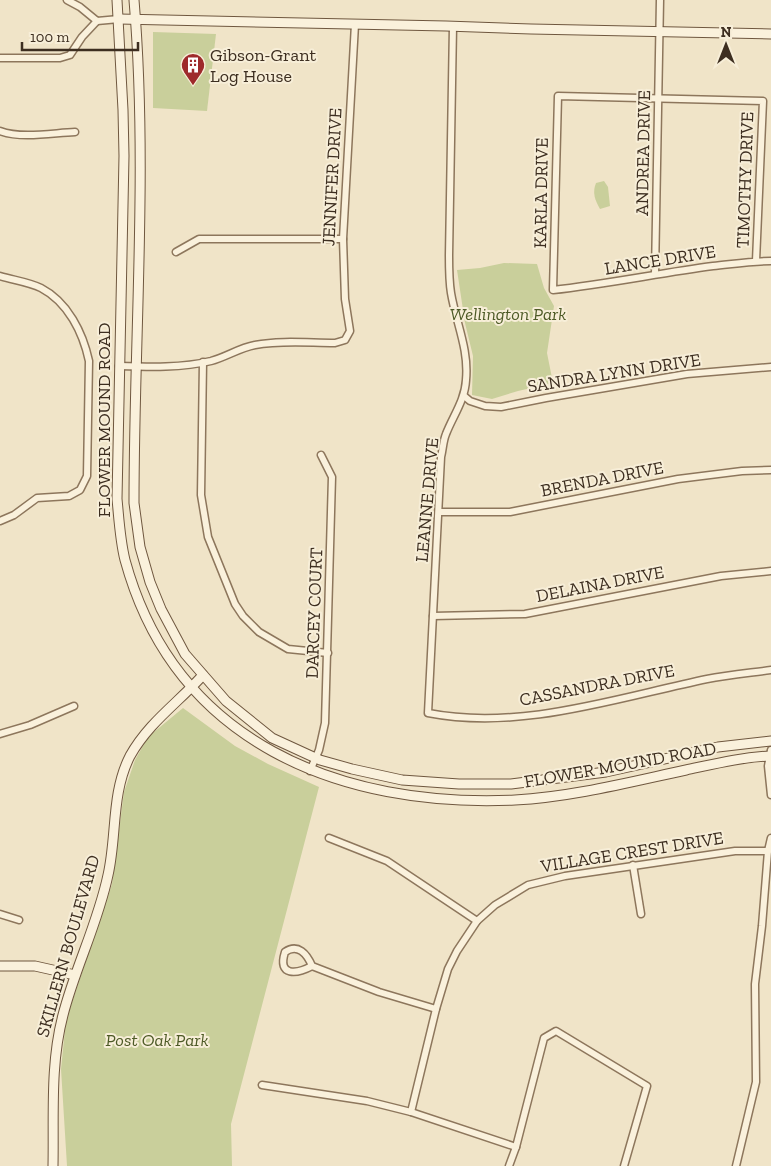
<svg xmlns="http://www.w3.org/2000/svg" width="771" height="1166" font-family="'Zilla Slab',serif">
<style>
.green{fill:#c9cf9b}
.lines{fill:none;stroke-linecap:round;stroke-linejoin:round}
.street-casing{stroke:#8d765c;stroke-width:9}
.secondary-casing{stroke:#6f573f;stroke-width:11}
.street{stroke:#faf1dc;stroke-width:6}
.secondary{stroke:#faf1dc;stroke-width:9}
.labels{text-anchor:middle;stroke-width:4;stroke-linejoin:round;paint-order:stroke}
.poi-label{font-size:18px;fill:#3d2e20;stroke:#f7eed8;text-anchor:start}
.street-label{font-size:18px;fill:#3d2e20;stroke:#f7eed8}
.park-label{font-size:18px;font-style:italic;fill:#4d5a26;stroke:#f7eed8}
</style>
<rect width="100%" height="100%" fill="#f0e4c8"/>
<g class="green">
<polygon points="153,32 216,34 207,111 153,108"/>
<path d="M604,181l4,6 2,19 -10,3c-5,-9 -8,-16 -4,-26z"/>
<polygon points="504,263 537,264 544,288 554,306 547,353 553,383 518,391 492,399 472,395 473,356 465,323 457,270 480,268"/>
<polygon points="183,708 235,746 268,764 319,787 231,1124 232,1166 67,1166 61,1069 66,1020 112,884 124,792 135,760 148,737"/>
</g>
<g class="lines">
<g class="street-casing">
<g id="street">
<polyline points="67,0 80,7 97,21 119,19"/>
<path d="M453,26l-4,229c0,12 0,26 2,38 5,30 18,56 15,87 -1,20 -13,36 -20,54 -3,7 -3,15 -5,23l-13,256c93,18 188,-15 279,-34 21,-4 42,-6 64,-9"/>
<polyline points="0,58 60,58 70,55 82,37 97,21"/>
<path d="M0,131c22,8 52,2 75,1"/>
<polyline points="176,252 199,239 343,239"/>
<path d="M756,261l7,-160 -205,-5 -5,194c54,-6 107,-17 160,-24 20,-2 39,-5 58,-5"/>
<polyline points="655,274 660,0"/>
<path d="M0,276c13,4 29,6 41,12 27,14 42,45 48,73l-2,115 -7,14 -11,6 -32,2 -23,17 -14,6"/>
<polyline points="203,362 201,495 208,537 235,604 243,616 259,632 288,649 328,653"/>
<path d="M119,366c31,1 63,2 92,-5 15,-4 28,-13 44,-16 26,-5 54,-2 80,-2l10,-3 5,-9 -5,-32 -2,-60 12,-215"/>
<polyline points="464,396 470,401 485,406 501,407 546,398 687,374 771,367"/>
<polyline points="439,512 510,512 678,479 742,471 771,470"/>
<polyline points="433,616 525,614 721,576 771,571"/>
<polyline points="0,734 30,725 74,706"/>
<polyline points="771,750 768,766 771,795"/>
<polyline points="310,771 319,750 325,723 332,477 321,455"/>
<polyline points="329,838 387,861 477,921"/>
<polyline points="633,865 641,914"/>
<polyline points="0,914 19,920"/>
<path d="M312,966c-15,8 -35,11 -27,-14 13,-9 22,2 27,14l67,26 57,17"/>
<polyline points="262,1085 367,1101 411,1112 516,1147"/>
<polyline points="411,1112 436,1009 448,969 457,951 477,921 495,905 528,885 565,876 735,851 768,851"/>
<polyline points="509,1166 516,1147 544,1038 556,1031 647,1086 624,1166"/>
<polyline points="736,1166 756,1082 755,984 762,926 768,851 771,838"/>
</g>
</g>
<g class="secondary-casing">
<g id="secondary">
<path d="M117,0l6,110 1,46 -7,343c2,20 3,41 8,61 50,183 215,248 390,240 57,-3 115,-18 171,-30 28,-6 56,-13 85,-14"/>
<path d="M134,0c14,167 0,335 0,503l6,44 10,35 11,27 24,45 41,47 46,37 48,22 32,9 50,11 57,4h52l95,-12 112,-25 53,-6"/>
<polyline points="119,19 446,26 531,29 771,34"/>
<polyline points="0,966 35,966 75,975"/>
<path d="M53,1166c1,-50 -3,-102 10,-151 12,-47 35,-92 45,-140 9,-39 3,-82 22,-119 19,-34 48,-53 73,-81"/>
</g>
</g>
<use href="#street" class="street"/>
<use href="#secondary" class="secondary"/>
</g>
<defs>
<g id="building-pin" transform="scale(1.25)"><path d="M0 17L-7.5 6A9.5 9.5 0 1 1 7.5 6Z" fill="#9e2a2b" stroke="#f7eed8"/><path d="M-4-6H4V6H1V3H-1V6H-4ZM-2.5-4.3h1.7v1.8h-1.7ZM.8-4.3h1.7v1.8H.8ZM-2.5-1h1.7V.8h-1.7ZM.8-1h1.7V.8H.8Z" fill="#fff"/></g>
</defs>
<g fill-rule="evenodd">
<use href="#building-pin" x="193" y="65"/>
</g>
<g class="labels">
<g class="poi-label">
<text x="210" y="61">Gibson-Grant<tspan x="210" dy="21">Log House</tspan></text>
</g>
<g class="street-label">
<text transform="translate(643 153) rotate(-89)" y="6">ANDREA DRIVE</text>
<text transform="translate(332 177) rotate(-87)" y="6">JENNIFER DRIVE</text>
<text transform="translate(745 180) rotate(-88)" y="6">TIMOTHY DRIVE</text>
<text transform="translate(541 193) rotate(-89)" y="6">KARLA DRIVE</text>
<text transform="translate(660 260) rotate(-9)" y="6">LANCE DRIVE</text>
<text transform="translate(614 373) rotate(-9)" y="6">SANDRA LYNN DRIVE</text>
<text transform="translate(104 420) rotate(-90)" y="6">FLOWER MOUND ROAD</text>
<text transform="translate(602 479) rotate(-11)" y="6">BRENDA DRIVE</text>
<text transform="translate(427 500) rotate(-85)" y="6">LEANNE DRIVE</text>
<text transform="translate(600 584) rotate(-11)" y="6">DELAINA DRIVE</text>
<text transform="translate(314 613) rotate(-88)" y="6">DARCEY COURT</text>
<text transform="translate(597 685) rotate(-11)" y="6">CASSANDRA DRIVE</text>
<text transform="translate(620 765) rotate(-10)" y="6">FLOWER MOUND ROAD</text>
<text transform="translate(632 852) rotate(-9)" y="6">VILLAGE CREST DRIVE</text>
<text transform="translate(68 946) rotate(-74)" y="6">SKILLERN BOULEVARD</text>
</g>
<g class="park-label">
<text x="508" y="320">Wellington Park</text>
<text x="157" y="1046">Post Oak Park</text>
</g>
</g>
<g transform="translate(726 45)" stroke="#f7eed8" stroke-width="4" paint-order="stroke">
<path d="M0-4L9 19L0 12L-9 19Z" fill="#3d2e20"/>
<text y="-8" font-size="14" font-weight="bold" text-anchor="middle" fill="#3d2e20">N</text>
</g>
<path d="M22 42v8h116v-8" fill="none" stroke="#3d2e20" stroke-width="2.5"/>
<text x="30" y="42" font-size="15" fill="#3d2e20" stroke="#f7eed8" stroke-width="4" paint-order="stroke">100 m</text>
</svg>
